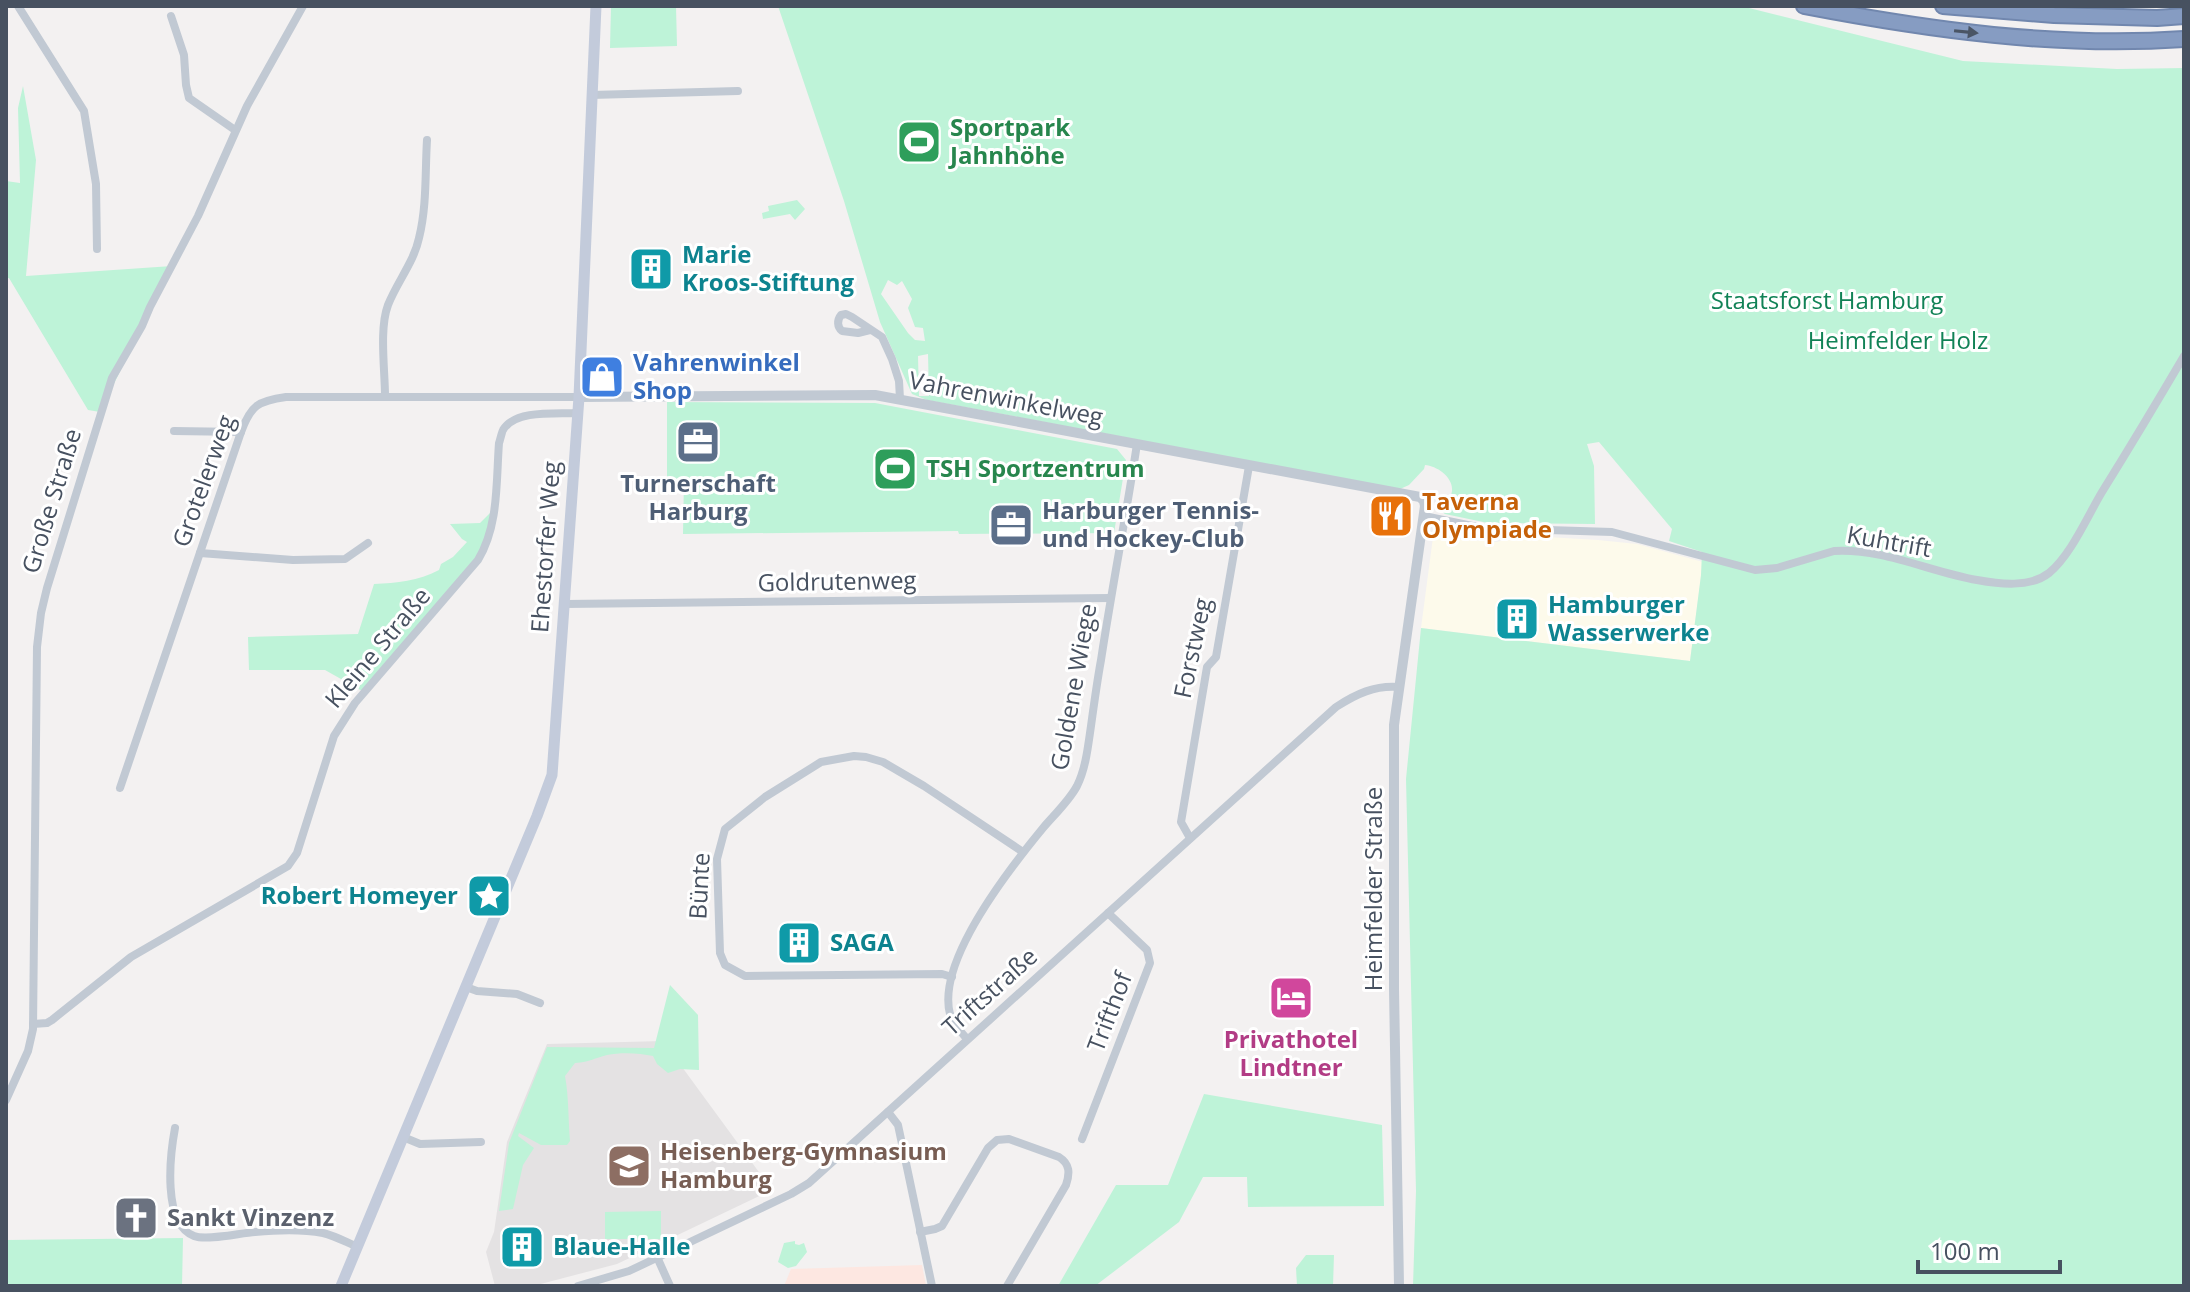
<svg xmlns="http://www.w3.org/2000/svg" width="2190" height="1292" font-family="'Open Sans',sans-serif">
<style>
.commercial{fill:#fdfaeb}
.education{fill:#e4e2e3}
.medical{fill:#fde7e1}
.green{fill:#bef3d8;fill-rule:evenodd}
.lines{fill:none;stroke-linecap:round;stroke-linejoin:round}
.motorway-casing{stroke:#7187ae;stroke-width:18}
.minor{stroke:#c1c9d3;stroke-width:8}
.tertiary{stroke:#c1c9d3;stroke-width:10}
.secondary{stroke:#c3cbdb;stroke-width:11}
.motorway{stroke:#869cc2;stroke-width:14}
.oneway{fill:#4a5565}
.labels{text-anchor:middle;stroke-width:6;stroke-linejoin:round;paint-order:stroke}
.leisure-label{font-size:24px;font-weight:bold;fill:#27864d;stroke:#fff;text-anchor:start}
.culture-label{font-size:24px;font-weight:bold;fill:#0d838f;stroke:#fff;text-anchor:start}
.park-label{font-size:24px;fill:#118256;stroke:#fff}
.shop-label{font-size:24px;font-weight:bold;fill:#366cbe;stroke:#fff;text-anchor:start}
.street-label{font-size:24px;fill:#475160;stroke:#fff}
.service-label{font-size:24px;font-weight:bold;fill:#4e5e75;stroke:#fff}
.food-label{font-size:24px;font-weight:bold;fill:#c56008;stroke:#fff;text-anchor:start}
.hotel-label{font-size:24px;font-weight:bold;fill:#b23c85;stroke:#fff}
.education-label{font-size:24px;font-weight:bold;fill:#785e54;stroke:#fff;text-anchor:start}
.worship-label{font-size:24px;font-weight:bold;fill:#5b616d;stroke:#fff;text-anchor:start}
</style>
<rect width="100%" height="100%" fill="#f3f1f1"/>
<polygon class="commercial" points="1433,537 1497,542 1512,537 1547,537 1598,540 1637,544 1703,562 1690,661 1421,628"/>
<polygon class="education" points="663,1041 772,1190 617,1264 533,1286 495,1286 486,1252 494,1232 507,1142 547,1044"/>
<polygon class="medical" points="922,1265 926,1286 784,1286 791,1269"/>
<g class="green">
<polygon points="611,6 676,6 677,46 610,48"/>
<path d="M778,6h963l222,55 154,8 67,-1v1218h-771l3,-95 -10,-412 15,-151 269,33 11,-86 1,-23 -33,-11 3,-12 -73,-87 -12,2 7,22 1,58 -107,-1 -43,-9 -4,-3c1,-5 5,-8 8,-12 11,-17 -10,-33 -24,-34l-1,4 -15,16 -9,4 -473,-89 -15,-6 -32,-72 -36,-121zM888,280l9,5 5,-4 10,18 -4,9 7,19 8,1 2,13 -10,-1 -7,-7 -27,-39zM928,354l1,42h-10l-1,-40z"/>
<polygon points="23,86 36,160 26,276 172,266 100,412 88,410 9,278 6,278 6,181 20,183 18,108"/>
<polygon points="797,200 805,209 795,220 790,214 763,219 762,213 769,211 768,206"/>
<polygon points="667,402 875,403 1117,449 1126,460 1114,533 959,534 958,531 683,534 684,479 667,478"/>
<path d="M494,509l-7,37 -123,146 -39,-22h-76l-1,-33 110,-3 16,-50c23,-1 44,-3 65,-14l2,-6 12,-7 14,-15 -5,-3 -12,-15 30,-1z"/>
<path d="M670,985l28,30 1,55 -19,-1 -12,4 -11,-9 -4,-8c-13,-3 -32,-4 -46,-1 -13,3 -16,7 -32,8l-10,13c4,22 3,43 5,65l-3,4h-26l-22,-12 -1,3 16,12 -11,17 -10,44 -14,2 10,-68 38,-96 107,1z"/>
<polygon points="1204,1094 1382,1125 1384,1206 1248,1207 1247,1177 1203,1177 1179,1222 1095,1286 1058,1286 1116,1185 1168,1185"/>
<polygon points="661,1211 661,1239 605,1239 605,1212"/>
<polygon points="183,1238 182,1286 6,1286 6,1240"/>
<polygon points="795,1241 795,1244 799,1245 804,1243 807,1252 796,1266 788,1268 778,1262 784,1243"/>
<polygon points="1306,1255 1334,1255 1333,1286 1297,1286 1296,1268"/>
</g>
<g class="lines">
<g class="motorway-casing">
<g id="motorway">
<path d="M1804,6c125,24 253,42 380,33"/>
<polyline points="1943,6 2054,15 2157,18 2184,16"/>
</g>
</g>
<g class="minor">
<polyline points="18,6 84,111 96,184 97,249"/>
<polyline points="171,16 184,55 186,85 189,98 235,130"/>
<polyline points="591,95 738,91"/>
<path d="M870,330l-12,3 -16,-2c-5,-4 -5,-11 -1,-16l5,-1 6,3 30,20 10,22 7,22 1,18"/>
<path d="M385,396c0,-26 -6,-67 3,-91 9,-23 26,-43 31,-67 8,-32 6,-66 8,-98"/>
<polyline points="174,431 241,432"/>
<path d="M1424,516l58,12 130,4 143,38 22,-2 57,-17c49,-3 96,21 143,29 22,4 53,8 72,-7 22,-18 38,-56 53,-81 28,-45 55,-90 82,-136"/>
<polyline points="200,553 293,560 345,559 368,543"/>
<polyline points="565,604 1110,598"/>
<path d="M120,788l121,-356c10,-27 17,-31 45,-35h293"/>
<polyline points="1190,838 1181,822 1207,667 1216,657 1249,466"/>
<polyline points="952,977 942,974 745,976 725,965 720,953 717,859 725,829 765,797 821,762 854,756 866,757 883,762 924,786 1023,852"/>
<polyline points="466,987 477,991 517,994 540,1003"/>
<path d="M33,1024l14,-1 5,-3 79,-63 157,-91 9,-13 37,-117 21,-33 123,-143c21,-35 18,-78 21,-117 1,-2 3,-12 4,-13 12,-21 55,-16 75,-17"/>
<path d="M967,1039c-6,-7 -14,-15 -17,-25 -14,-53 60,-146 93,-186 11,-13 26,-27 34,-42 9,-18 11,-40 14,-60 3,-22 6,-44 10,-66 11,-72 25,-144 36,-216"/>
<polyline points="6,1100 28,1051 33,1029 37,647 41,613 47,588 112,378 142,326 150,307 198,216 247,106 303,6"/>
<polyline points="888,1112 898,1125 932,1286"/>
<path d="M175,1128c-5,27 -13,96 19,108 13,5 46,-3 61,-4 21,-2 47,-3 68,1 12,3 23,9 35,14"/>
<polyline points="403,1137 420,1144 481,1142"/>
<polyline points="1082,1139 1150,963 1147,950 1108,913"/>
<path d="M920,1232l15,-3 7,-3 46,-78 9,-8 12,-1 50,18c11,7 11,16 7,28l-59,101"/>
<polyline points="657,1257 670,1286"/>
<path d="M578,1286l51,-15 162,-77 18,-11 527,-476c20,-13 39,-22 63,-20"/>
</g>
<polyline class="tertiary" points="579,397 875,395 1420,497 1424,501 1425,506 1394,725 1394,989 1399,1286"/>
<polyline class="secondary" points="341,1286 537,816 552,775 579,397 596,6"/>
<use href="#motorway" class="motorway"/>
</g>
<defs><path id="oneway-solid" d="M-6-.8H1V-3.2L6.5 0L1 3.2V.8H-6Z" transform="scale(2)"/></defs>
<use class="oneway" href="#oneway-solid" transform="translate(1966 32) rotate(6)"/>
<defs>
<g id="stadium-square" transform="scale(2.3)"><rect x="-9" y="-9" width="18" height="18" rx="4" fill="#2e9e5b" stroke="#fff"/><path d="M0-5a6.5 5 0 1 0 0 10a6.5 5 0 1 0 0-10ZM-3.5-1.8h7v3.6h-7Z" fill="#fff"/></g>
<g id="building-square" transform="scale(2.3)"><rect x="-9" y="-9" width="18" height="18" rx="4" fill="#0f9aa8" stroke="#fff"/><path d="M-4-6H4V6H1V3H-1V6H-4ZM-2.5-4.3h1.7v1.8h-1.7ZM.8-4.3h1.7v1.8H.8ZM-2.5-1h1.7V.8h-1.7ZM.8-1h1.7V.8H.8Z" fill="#fff"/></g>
<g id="shop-square" transform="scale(2.3)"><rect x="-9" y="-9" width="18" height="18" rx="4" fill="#3f7fe0" stroke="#fff"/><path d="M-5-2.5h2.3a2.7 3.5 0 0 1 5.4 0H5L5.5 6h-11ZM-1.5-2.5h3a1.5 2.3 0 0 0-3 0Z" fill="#fff"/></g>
<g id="office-square" transform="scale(2.3)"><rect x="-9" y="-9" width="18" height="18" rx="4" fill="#5c6f8a" stroke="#fff"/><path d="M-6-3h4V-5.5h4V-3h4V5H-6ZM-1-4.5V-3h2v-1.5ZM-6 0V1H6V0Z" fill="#fff"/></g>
<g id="restaurant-square" transform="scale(2.3)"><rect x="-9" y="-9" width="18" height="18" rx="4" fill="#e8710a" stroke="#fff"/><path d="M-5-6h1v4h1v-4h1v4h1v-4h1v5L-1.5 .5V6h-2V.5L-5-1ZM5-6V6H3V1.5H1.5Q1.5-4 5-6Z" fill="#fff"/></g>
<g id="sight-square" transform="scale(2.3)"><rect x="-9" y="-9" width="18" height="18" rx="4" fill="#0f9aa8" stroke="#fff"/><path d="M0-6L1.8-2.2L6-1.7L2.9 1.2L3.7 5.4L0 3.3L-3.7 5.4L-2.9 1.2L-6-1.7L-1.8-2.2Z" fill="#fff"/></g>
<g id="hotel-square" transform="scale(2.3)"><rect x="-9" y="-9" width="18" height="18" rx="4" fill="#d1479c" stroke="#fff"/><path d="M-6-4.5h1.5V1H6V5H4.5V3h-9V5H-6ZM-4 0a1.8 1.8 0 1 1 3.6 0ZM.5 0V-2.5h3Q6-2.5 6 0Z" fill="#fff"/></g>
<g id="school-square" transform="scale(2.3)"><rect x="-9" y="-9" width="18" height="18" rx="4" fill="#8d6e63" stroke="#fff"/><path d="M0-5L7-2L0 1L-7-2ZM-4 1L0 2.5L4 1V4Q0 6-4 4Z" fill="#fff"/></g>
<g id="church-square" transform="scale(2.3)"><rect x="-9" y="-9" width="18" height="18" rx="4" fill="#6b7280" stroke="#fff"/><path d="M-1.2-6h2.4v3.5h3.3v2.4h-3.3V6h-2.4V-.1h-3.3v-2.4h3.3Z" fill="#fff"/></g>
</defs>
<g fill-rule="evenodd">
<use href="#stadium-square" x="919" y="142"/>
<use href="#building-square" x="651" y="269"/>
<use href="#shop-square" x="602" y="377"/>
<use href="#office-square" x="698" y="442"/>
<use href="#stadium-square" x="895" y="469"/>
<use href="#restaurant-square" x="1391" y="516"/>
<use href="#office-square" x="1011" y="525"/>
<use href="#building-square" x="1517" y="619"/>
<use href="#sight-square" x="489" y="896"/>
<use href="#building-square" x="799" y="943"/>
<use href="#hotel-square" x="1291" y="998"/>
<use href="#school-square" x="629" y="1166"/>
<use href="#church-square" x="136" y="1218"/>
<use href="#building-square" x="522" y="1247"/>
</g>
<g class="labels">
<g class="leisure-label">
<text x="950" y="136">Sportpark<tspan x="950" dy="28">Jahnhöhe</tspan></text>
<text x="926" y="477">TSH Sportzentrum</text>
</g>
<g class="culture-label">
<text x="682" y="263">Marie<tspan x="682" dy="28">Kroos-Stiftung</tspan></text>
<text x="1548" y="613">Hamburger<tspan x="1548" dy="28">Wasserwerke</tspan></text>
<text x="458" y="904" text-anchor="end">Robert Homeyer</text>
<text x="830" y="951">SAGA</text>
<text x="553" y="1255">Blaue-Halle</text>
</g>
<g class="park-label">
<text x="1827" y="309">Staatsforst Hamburg</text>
<text x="1898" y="349">Heimfelder Holz</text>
</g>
<g class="shop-label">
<text x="633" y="371">Vahrenwinkel<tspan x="633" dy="28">Shop</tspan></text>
</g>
<g class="street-label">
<text transform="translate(1006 399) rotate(11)" y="8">Vahrenwinkelweg</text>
<text transform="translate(204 481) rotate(-70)" y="8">Grotelerweg</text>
<text transform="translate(52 501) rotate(-73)" y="8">Große Straße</text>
<text transform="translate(1889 542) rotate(10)" y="8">Kuhtrift</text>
<text transform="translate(546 547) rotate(-86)" y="8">Ehestorfer Weg</text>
<text transform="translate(837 582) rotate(-1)" y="8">Goldrutenweg</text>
<text transform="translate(378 648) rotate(-50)" y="8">Kleine Straße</text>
<text transform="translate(1193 648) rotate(-78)" y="8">Forstweg</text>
<text transform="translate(1074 687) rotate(-80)" y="8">Goldene Wiege</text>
<text transform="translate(700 886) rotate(-87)" y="8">Bünte</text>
<text transform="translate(1374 889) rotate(-90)" y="8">Heimfelder Straße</text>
<text transform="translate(990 992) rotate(-42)" y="8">Triftstraße</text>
<text transform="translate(1110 1012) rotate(-69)" y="8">Trifthof</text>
</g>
<g class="service-label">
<text x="698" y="492">Turnerschaft<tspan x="698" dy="28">Harburg</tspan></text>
<text x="1042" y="519" text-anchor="start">Harburger Tennis-<tspan x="1042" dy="28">und Hockey-Club</tspan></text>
</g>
<g class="food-label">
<text x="1422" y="510">Taverna<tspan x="1422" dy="28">Olympiade</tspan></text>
</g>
<g class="hotel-label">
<text x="1291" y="1048">Privathotel<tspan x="1291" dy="28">Lindtner</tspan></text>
</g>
<g class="education-label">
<text x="660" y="1160">Heisenberg-Gymnasium<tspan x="660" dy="28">Hamburg</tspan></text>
</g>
<g class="worship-label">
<text x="167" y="1226">Sankt Vinzenz</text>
</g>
</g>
<rect width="2190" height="1292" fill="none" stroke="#475160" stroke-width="16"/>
<path d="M1918 1260v12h142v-12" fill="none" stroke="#475160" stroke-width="4"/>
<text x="1930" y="1260" font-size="24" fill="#475160" stroke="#ffffff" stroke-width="6" paint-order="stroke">100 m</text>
</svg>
